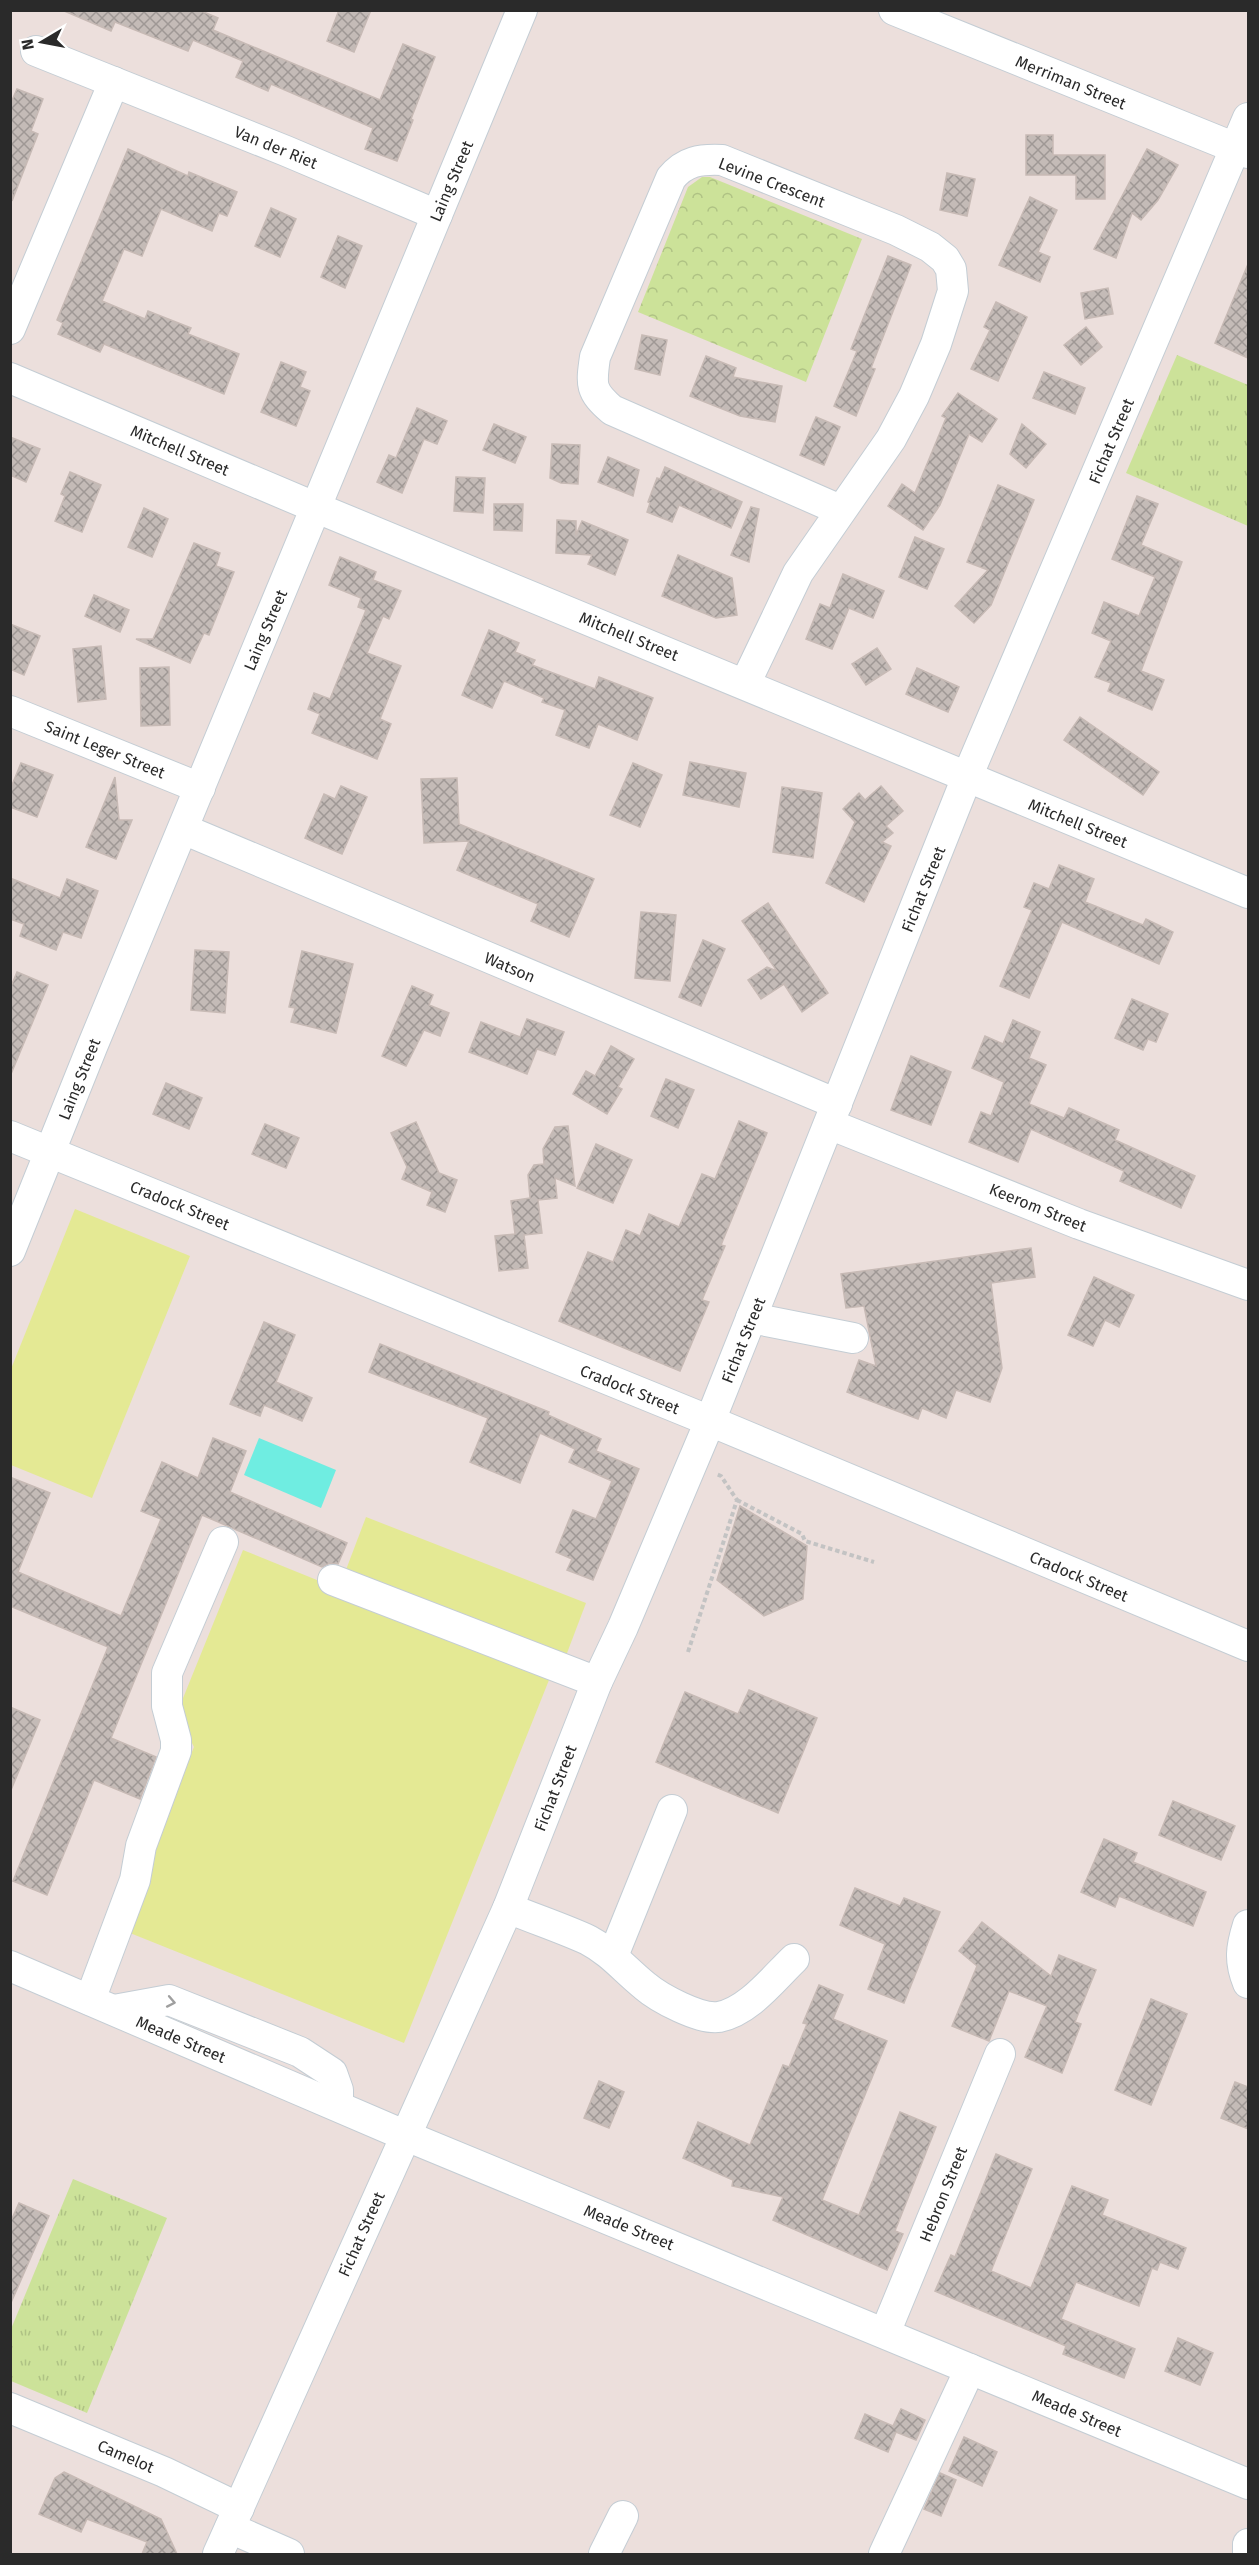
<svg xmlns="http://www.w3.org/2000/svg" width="1259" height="2565" font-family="'Fira Sans',sans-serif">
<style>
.grass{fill:url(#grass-tufts)}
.park{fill:url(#park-crowns)}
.pitch{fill:#e4e994}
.water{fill:#6fede1}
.building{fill:url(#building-cross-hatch);stroke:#c7bab5;stroke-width:1.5}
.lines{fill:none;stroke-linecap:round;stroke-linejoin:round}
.minor-casing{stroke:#c4cdd4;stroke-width:32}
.path{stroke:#c3c3c3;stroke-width:4;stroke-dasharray:4.5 3;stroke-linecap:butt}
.minor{stroke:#fff;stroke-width:30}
.oneway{stroke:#9f9f9f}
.labels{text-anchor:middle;stroke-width:5;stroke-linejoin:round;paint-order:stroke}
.street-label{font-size:16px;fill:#2a2a2a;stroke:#fff}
</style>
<defs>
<pattern id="grass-tufts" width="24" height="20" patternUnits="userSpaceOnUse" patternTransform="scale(1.5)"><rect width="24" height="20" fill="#cce299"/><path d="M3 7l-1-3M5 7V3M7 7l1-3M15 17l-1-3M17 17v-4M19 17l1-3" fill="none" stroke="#afc284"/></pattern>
<pattern id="park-crowns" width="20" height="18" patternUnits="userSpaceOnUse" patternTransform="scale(1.5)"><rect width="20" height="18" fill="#cce299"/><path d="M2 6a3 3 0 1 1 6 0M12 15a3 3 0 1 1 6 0" fill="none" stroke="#afc284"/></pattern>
<pattern id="building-cross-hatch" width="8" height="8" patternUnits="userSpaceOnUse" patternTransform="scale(1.5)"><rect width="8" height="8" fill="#c4bbb7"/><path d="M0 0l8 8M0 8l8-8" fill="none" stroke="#9f9895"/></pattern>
</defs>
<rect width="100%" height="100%" fill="#ecdfdc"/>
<g class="grass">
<polygon points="1177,355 1248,385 1248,526 1126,473"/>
<polygon points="73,2179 167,2218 87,2413 11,2381 11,2329"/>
</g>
<polygon class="park" points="702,177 710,177 862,239 806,382 638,312 688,187"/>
<g class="pitch">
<polygon points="75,1209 190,1256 92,1498 11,1465 11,1369"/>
<polygon points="366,1517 586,1603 564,1661 344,1575"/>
<polygon points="243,1550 551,1675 404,2043 120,1929 194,1747 177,1713"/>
</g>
<polygon class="water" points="259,1438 336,1470 321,1508 244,1475"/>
<g class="building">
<polygon points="62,10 199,10 218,18 213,30 380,100 403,44 435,57 411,119 413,120 397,161 365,149 373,128 271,84 268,91 236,77 243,61 193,40 188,51 115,22 111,31"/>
<polygon points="339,10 371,10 354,52 327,41"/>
<polygon points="17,89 43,99 31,131 38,134 12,201 10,105"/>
<polygon points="1026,135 1053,135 1053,155 1105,155 1105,199 1076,199 1076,175 1026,175"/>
<polygon points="128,149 188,176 189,172 237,192 227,216 219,213 212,231 161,209 142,256 124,249 102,301 145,319 148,311 191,328 188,334 239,354 224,394 104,344 100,352 58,334 63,323 57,320"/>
<polygon points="1147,149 1178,165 1158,200 1141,220 1132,213 1116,258 1094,249"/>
<polygon points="947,173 975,179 967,216 940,210"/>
<polygon points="1030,197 1057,210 1038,252 1050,257 1040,282 999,265"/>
<polygon points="271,208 296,219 280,257 255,246"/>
<polygon points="338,236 362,246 345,288 321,277"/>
<polygon points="888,256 911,265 871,368 875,369 856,416 834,406 857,351 851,349"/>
<polygon points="1248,264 1248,358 1215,343"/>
<polygon points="1108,288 1113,314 1085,319 1081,293"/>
<polygon points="996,302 1027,317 998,381 971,369 990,330 984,327"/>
<polygon points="1086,327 1102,347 1081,365 1064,345"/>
<polygon points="642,335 667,340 660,375 635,369"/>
<polygon points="706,356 736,368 733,377 782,386 775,422 740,416 690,396"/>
<polygon points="281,362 306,372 300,387 310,391 296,426 261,412"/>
<polygon points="1044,372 1085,388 1075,414 1033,398"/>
<polygon points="958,393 997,419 982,442 969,434 940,505 923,530 888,506 902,484 915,493 946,418 942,416"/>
<polygon points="417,408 447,421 437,444 424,439 402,493 377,482 389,455 396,458"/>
<polygon points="816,417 840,427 824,465 800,455"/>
<polygon points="494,424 526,437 515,463 483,450"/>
<polygon points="1022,424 1046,444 1026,468 1010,454"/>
<polygon points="10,437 40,449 26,482 10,475"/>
<polygon points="552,444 580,445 578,484 561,483 550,478"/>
<polygon points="608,457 639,470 633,496 598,482"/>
<polygon points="665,467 742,502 731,528 679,505 672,522 647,512 650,503 648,502 657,478 660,479"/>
<polygon points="70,472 101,485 82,532 55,521 65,496 61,494"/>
<polygon points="456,477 485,478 483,513 454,511"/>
<polygon points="998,485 1034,500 991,605 974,623 955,606 988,570 967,562"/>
<polygon points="1137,496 1158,504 1141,545 1182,562 1141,671 1164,680 1152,710 1108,691 1111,683 1095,677 1111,641 1092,633 1104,602 1139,616 1155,577 1112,559"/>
<polygon points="494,504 523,504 522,531 494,530"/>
<polygon points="751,507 759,509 749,562 731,555"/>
<polygon points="144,508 168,519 152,557 128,547"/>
<polygon points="557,520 576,521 576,535 582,521 628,540 615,575 588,564 592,555 556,553"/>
<polygon points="915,537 944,549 927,589 899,577"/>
<polygon points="194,543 220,553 216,566 234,572 209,635 204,633 190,663 136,639 153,639"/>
<polygon points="678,555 732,578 737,615 716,618 662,596"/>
<polygon points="340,557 376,572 373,580 401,591 389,619 383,616 367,653 401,666 380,719 391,724 377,759 312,733 320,714 308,709 314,693 330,699 366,610 358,607 361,598 329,585"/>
<polygon points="843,574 884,591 873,618 849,608 832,649 806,639 820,604 830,608"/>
<polygon points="94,595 129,610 120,632 85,616"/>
<polygon points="10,624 40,636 24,675 10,669"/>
<polygon points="489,630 519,643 515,652 535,660 532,665 595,689 599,677 653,698 637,740 598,724 589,748 556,735 565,710 542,702 544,698 504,681 492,708 462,695"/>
<polygon points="101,646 106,699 78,702 73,649"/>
<polygon points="877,648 891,669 866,685 852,664"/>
<polygon points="169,667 170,725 141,726 140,668"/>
<polygon points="917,668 959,687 948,712 906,694"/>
<polygon points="1080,717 1159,772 1143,795 1064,740"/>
<polygon points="690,762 746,773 739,807 683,795"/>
<polygon points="21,763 53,775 37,817 10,807 10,790"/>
<polygon points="633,763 662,775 640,827 610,815"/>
<polygon points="115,777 119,820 132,820 116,859 86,847"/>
<polygon points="457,778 459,824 594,879 569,937 531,921 538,904 457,870 469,841 424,843 421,779"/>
<polygon points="341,786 367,797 342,854 305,838 324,794 335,799"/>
<polygon points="881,786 903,811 886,826 893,833 882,842 891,846 864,902 826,883 855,822 843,809 859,793 865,800"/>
<polygon points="782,787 822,793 813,858 773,852"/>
<polygon points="1059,865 1094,879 1085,902 1143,925 1146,919 1173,932 1159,964 1062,922 1029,998 1000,986 1032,910 1024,907 1034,883 1049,889"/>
<polygon points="10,878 60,898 67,879 98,891 81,938 63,932 56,950 20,936 24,924 10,919"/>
<polygon points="768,903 828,993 802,1012 784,984 761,999 748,980 767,967 777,971 742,921"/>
<polygon points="641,912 676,915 670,981 635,978"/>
<polygon points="703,940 725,949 701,1006 679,997"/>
<polygon points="195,950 229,952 225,1013 191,1010"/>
<polygon points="302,951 353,964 336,1033 291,1022 295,1008 289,1007"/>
<polygon points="17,972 48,985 11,1074 10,989"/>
<polygon points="412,986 433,995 429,1005 449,1013 440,1036 424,1030 406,1066 382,1056"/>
<polygon points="1132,999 1168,1014 1156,1042 1148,1039 1143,1050 1115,1038"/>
<polygon points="527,1019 564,1032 555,1055 537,1049 527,1074 469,1052 481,1022 520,1037"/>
<polygon points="1013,1020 1040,1032 1029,1058 1046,1065 1029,1104 1064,1118 1069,1108 1119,1130 1115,1140 1195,1176 1181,1208 1120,1181 1124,1171 1031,1129 1018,1162 969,1142 981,1112 991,1116 1004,1082 972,1068 985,1036 1003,1044"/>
<polygon points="611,1046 634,1059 618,1087 622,1089 607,1114 573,1094 586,1071 595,1076"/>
<polygon points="911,1056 951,1072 931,1125 891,1110"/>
<polygon points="666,1079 694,1090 678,1128 651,1116"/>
<polygon points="166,1083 202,1098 189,1129 153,1114"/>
<polygon points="739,1121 767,1133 721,1245 725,1246 702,1300 709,1302 680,1371 559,1321 588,1252 613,1262 626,1230 640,1236 649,1214 679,1227 702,1174 715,1179"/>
<polygon points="416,1122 439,1173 457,1180 445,1212 427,1205 432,1192 402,1179 407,1167 391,1133"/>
<polygon points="265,1124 299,1138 286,1168 252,1154"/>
<polygon points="568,1126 575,1186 555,1178 557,1198 538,1200 542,1233 524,1235 528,1268 499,1271 495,1236 515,1234 511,1201 530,1198 528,1175 534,1165 544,1164 543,1149 555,1127"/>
<polygon points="596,1144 632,1160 613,1203 577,1188"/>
<polygon points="1031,1248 1035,1277 991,1283 1002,1368 990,1402 956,1390 946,1418 922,1408 918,1419 847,1392 859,1360 876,1366 864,1306 846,1308 841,1274"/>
<polygon points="1094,1277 1134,1295 1119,1327 1105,1320 1093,1346 1068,1335"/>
<polygon points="264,1322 295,1335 276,1382 312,1398 302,1421 264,1405 260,1416 230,1404"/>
<polygon points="380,1344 549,1412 548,1415 601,1439 596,1451 639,1469 593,1580 567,1570 572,1559 556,1552 573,1510 596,1519 612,1481 569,1462 575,1449 540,1433 520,1483 470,1462 488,1418 369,1372"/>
<polygon points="213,1438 246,1451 230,1492 347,1543 338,1564 330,1563 322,1567 202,1515 111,1738 156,1757 140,1799 94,1780 47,1895 13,1881 108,1647 10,1606 10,1477 50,1493 18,1572 121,1616 161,1519 141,1511 162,1462 198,1478"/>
<polygon points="740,1506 807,1546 803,1599 764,1616 717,1580"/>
<polygon points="749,1690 817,1718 778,1813 656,1762 685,1692 738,1714"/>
<polygon points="10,1707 40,1720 11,1790 10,1790"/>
<polygon points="1173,1801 1235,1826 1221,1860 1159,1835"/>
<polygon points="1104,1839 1137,1853 1133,1862 1206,1892 1193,1926 1119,1896 1115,1907 1081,1892"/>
<polygon points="855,1888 900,1906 904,1898 940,1912 904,2003 868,1989 885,1944 840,1925"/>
<polygon points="982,1922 1051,1976 1059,1955 1096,1970 1075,2022 1081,2024 1062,2073 1025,2057 1047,2006 1009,1991 989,2041 952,2026 977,1966 959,1951"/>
<polygon points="819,1985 843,1995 833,2019 887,2041 822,2200 859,2215 900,2112 936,2127 895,2231 903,2234 887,2270 773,2220 783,2197 732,2186 733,2180 683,2158 698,2122 750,2145 783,2065 789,2067 807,2024 803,2023"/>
<polygon points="1151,1999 1187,2014 1151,2105 1115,2090"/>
<polygon points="599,2081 624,2092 609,2128 584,2118"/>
<polygon points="1235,2082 1248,2087 1248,2129 1221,2118"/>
<polygon points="996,2154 1032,2169 991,2271 1031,2288 1072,2186 1108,2200 1102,2215 1186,2248 1178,2269 1160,2262 1157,2270 1152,2268 1139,2306 1076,2282 1061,2319 1135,2349 1124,2378 1063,2354 1066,2346 935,2291 951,2255 955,2257"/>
<polygon points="19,2203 49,2216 10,2305 10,2223"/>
<polygon points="1178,2338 1213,2353 1200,2385 1165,2371"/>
<polygon points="901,2409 925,2420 916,2440 896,2432 888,2452 855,2438 865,2414 893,2426"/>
<polygon points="964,2437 997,2452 982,2486 949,2471"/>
<polygon points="64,2472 161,2519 177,2554 142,2554 147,2542 87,2519 81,2532 39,2514 55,2478"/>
<polygon points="940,2473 956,2480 941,2516 924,2509"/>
</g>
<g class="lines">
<g class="minor-casing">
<g id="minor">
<polyline points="894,10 1248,153"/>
<polyline points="36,51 286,151 437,215"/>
<polyline points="10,329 114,82"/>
<polyline points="10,378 317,508 1248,893"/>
<path d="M745,684l53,-111 93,-134 23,-43 22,-52 17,-53 -2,-22 -6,-10 -15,-12 -34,-17 -174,-70c-22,-1 -37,1 -51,18l-76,179c-4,28 -5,34 17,53l228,100"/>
<polyline points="10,711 200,788"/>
<polyline points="183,829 837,1104"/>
<polyline points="829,1124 1079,1224 1248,1285"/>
<polyline points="10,1136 710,1421 1248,1646"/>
<polyline points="10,1251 92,1047 522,10"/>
<polyline points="751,1318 853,1338"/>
<polyline points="333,1580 597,1682"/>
<path d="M508,1908c26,11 54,20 80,32 23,12 37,30 57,46 14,12 55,34 74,31 30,-6 54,-38 75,-58"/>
<path d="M1248,1925c-7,22 -9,36 0,58"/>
<polyline points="613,1956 672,1810"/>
<polyline points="10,1966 404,2135 1248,2484"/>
<polyline points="90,2000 135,1880 141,1846 176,1751 176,1740 167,1706 167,1673 223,1542"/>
<polyline points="114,2010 169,2000 300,2052 332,2073 338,2090 338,2106"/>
<polyline points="885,2333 1000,2054"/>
<polyline points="10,2408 164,2472 239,2508"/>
<polyline points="230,2528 289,2554"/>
<polyline points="218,2554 508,1908 597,1682 623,1627 710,1421 967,777 1248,118"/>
<polyline points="604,2554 623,2516"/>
<polyline points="884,2554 970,2369"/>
<polyline points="1248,2554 1248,2544"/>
</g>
</g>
<g class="path">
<polyline points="737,1500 802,1534 805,1541 874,1562"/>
<polyline points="688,1652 737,1500 721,1476 716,1474"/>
</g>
<use href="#minor" class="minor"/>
</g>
<defs><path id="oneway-chevron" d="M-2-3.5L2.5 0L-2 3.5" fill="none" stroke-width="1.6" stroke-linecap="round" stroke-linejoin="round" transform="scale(1.5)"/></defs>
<use class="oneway" href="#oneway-chevron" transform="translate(171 2002) rotate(11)"/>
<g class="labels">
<g class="street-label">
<text transform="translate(1071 82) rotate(22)" y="6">Merriman Street</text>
<text transform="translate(276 147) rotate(22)" y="6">Van der Riet</text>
<text transform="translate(451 181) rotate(-67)" y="6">Laing Street</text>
<text transform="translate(772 182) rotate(21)" y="6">Levine Crescent</text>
<text transform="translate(1111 441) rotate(-67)" y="6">Fichat Street</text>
<text transform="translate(180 450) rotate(23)" y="6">Mitchell Street</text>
<text transform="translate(265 630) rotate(-67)" y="6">Laing Street</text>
<text transform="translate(629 636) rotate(22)" y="6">Mitchell Street</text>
<text transform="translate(105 749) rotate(22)" y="6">Saint Leger Street</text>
<text transform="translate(1078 823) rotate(22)" y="6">Mitchell Street</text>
<text transform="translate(923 889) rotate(-68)" y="6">Fichat Street</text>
<text transform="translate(510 967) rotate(23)" y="6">Watson</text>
<text transform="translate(79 1079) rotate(-68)" y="6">Laing Street</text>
<text transform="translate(180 1205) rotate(22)" y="6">Cradock Street</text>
<text transform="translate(1038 1207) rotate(22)" y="6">Keerom Street</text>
<text transform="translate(743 1340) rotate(-68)" y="6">Fichat Street</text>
<text transform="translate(630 1389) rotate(22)" y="6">Cradock Street</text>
<text transform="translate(1079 1576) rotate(23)" y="6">Cradock Street</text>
<text transform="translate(555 1788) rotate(-69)" y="6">Fichat Street</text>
<text transform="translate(181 2039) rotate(23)" y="6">Meade Street</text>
<text transform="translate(943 2194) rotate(-68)" y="6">Hebron Street</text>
<text transform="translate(629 2227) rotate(22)" y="6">Meade Street</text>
<text transform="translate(361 2234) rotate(-66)" y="6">Fichat Street</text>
<text transform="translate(1077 2413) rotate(23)" y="6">Meade Street</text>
<text transform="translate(126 2456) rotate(23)" y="6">Camelot</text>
</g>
</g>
<rect width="1259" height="2565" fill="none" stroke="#2a2a2a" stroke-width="24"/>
<g transform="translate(42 42) rotate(260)" stroke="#ffffff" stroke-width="4.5" paint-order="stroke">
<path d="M0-4.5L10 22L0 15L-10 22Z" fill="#2a2a2a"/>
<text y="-9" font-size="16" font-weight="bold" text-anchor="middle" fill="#2a2a2a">N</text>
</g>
</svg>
